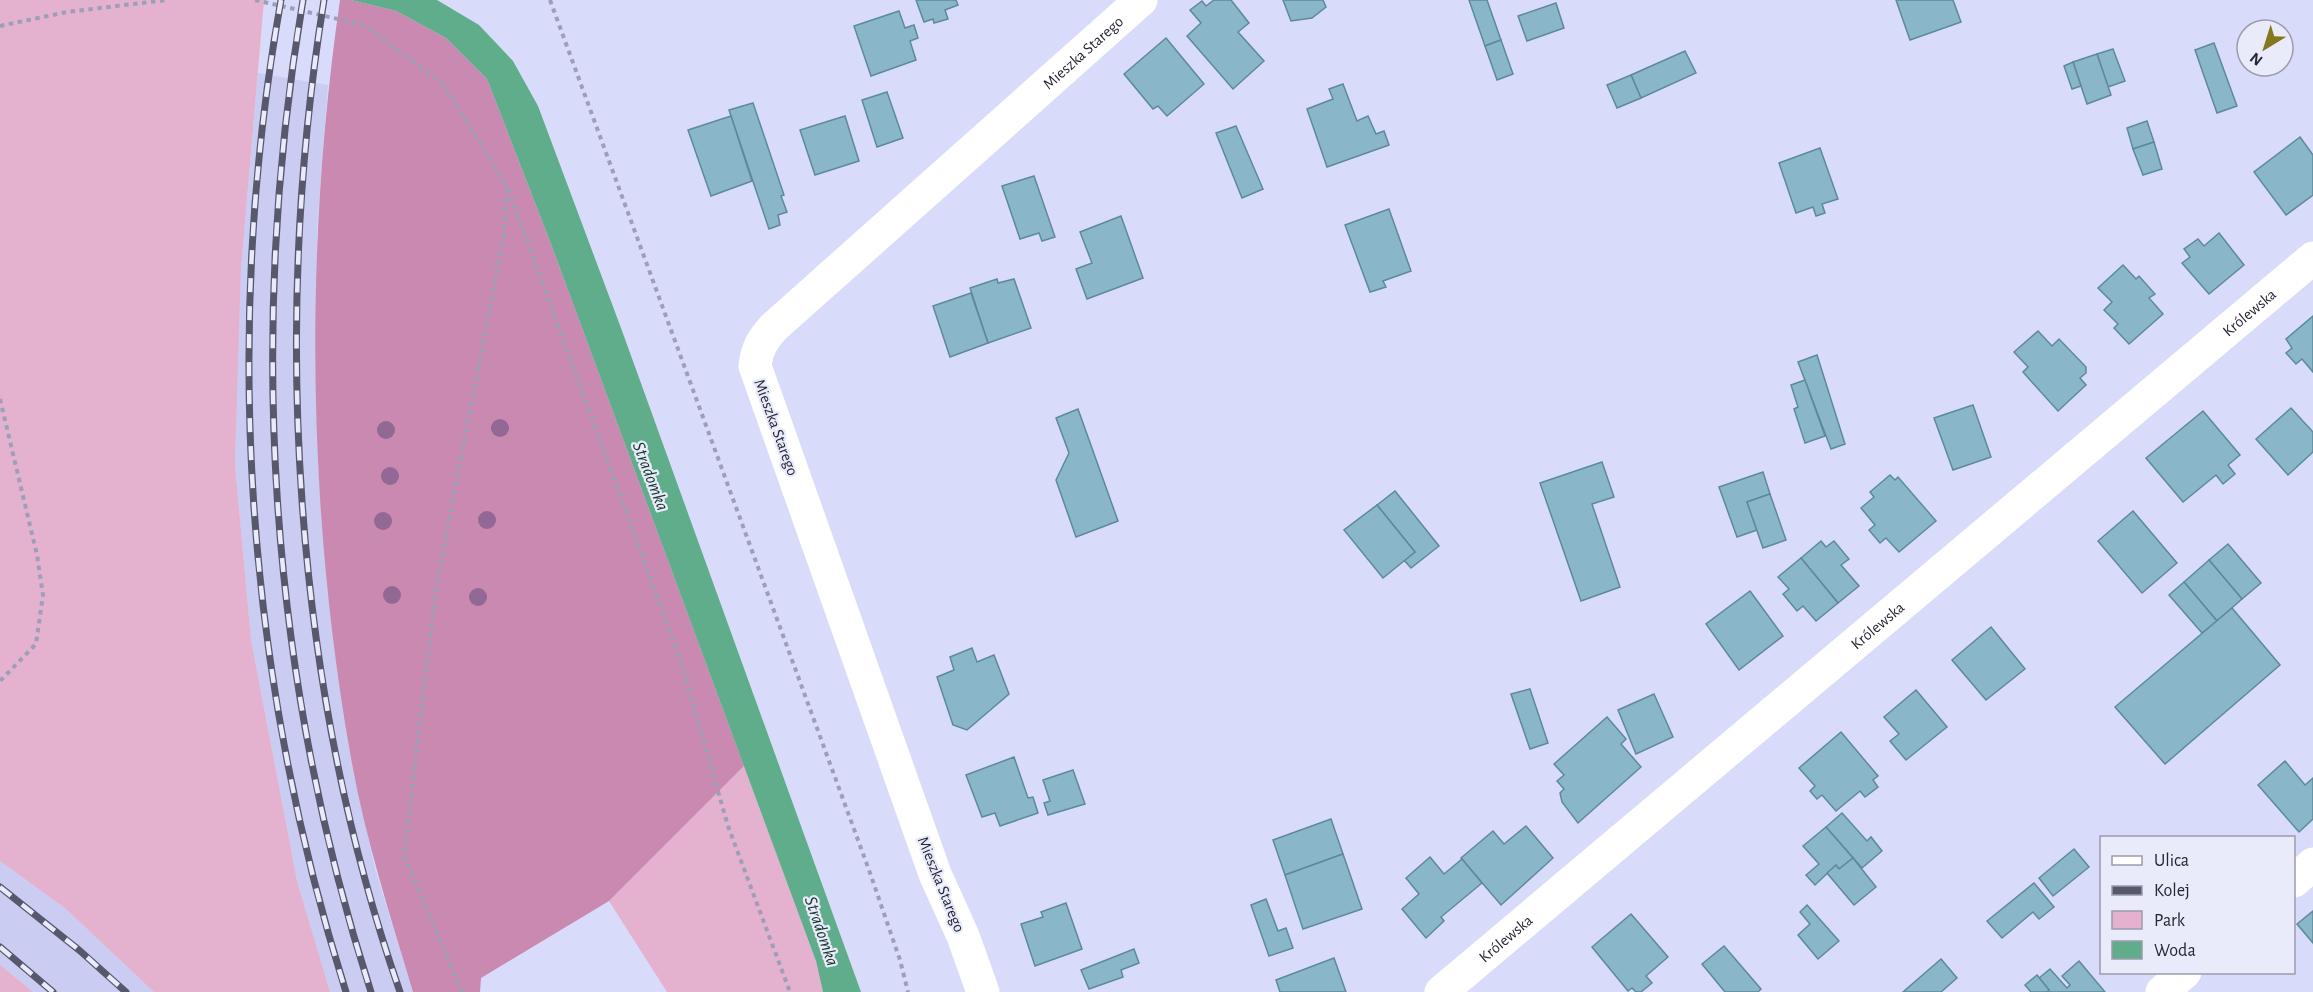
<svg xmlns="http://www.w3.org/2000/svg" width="2313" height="992" font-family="'Alegreya Sans',sans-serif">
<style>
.built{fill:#caccf1}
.green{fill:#e4b1ce}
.forest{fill:#ca89b0}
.water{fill:#5fad8a}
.building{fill:#89b7c9;stroke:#5d8a9b;stroke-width:1.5}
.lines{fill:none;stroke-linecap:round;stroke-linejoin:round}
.path{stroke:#9d9fb9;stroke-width:4;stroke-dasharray:4.5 4.5;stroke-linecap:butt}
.minor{stroke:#fff;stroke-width:33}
.rail-casing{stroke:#57586c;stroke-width:7}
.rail{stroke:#e9eafa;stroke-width:4.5;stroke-dasharray:14;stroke-linecap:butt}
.tree{fill:#926895}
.labels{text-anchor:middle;stroke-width:4.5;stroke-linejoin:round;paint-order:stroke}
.street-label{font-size:16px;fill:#252635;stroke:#e9eafa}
.water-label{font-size:18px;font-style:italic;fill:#133728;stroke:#e9eafa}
</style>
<rect width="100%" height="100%" fill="#d9dbfb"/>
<g class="built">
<polygon points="258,73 328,85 317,229 318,465 331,618 351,759 375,869 413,992 330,992 297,881 251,640 235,464 241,269"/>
<polygon points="0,861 66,909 154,992 33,992 0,965"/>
</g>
<g class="green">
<polygon points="0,0 264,0 241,269 235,465 251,640 297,881 330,992 154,992 66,909 0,861"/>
<polygon points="744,766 816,961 823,992 667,992 609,901"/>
<polygon points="0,965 33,992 0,992"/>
</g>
<path class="forest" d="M340,0h11l45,11 50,27 41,41 64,165 193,522 -135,135 -128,77 -1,14h-67c-23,-77 -48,-154 -62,-234 -44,-247 -47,-510 -11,-758z"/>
<polygon class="water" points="351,0 437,0 479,25 513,61 538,106 621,328 861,992 823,992 816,961 551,244 487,79 446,38 396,11"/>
<g class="building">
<polygon points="916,0 956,0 958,5 945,10 948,19 934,23 933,19 924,22"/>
<polygon points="1214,0 1231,0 1249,23 1238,32 1264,61 1233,89 1187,36 1201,23 1190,10 1202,1 1206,6"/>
<polygon points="1283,0 1323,0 1326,7 1312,18 1291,21"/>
<polygon points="1469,0 1487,0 1501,40 1485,46"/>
<polygon points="1896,0 1953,0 1961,22 1910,40"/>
<polygon points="1556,3 1564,28 1527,41 1518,16"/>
<polygon points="899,11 905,28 914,25 918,38 910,41 916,60 871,76 854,26"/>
<polygon points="1166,38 1204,84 1167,116 1158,106 1153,109 1124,74"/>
<polygon points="1501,40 1513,74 1497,80 1485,46"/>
<polygon points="2214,43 2237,106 2217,113 2195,50"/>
<polygon points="2113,49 2125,81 2108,87 2097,54"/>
<polygon points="1685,51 1696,73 1641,98 1631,75"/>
<polygon points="2097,54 2111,95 2087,104 2073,62"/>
<polygon points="2073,62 2081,86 2072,89 2064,66"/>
<polygon points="1631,75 1641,98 1617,108 1607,85"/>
<polygon points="1343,84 1357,121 1368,116 1376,134 1384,131 1389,145 1327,167 1307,109 1333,99 1329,89"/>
<polygon points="887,92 903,138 877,147 862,100"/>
<polygon points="753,103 784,195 781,196 787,212 778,215 780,225 769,229 729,110"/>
<polygon points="731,116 752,181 711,196 688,130"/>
<polygon points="845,116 859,161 815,175 800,130"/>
<polygon points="2147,121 2154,142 2133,149 2127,128"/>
<polygon points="1236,126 1263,189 1242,198 1216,133"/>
<polygon points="2300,137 2313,155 2313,195 2286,215 2254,172"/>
<polygon points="2154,142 2162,169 2143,175 2133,149"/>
<polygon points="1820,148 1838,199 1822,204 1825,213 1816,216 1813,207 1796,213 1779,163"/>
<polygon points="1034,176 1055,237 1042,241 1039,233 1020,239 1002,186"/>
<polygon points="1389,209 1411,271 1383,281 1386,287 1370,292 1345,225"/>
<polygon points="1121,216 1143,278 1087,299 1076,269 1092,263 1080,232"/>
<polygon points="2219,233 2244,265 2209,294 2182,263 2190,257 2184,249 2198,239 2204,246"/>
<polygon points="2123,265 2136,279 2139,276 2155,294 2149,298 2163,314 2129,344 2114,328 2118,324 2104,310 2112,302 2098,288"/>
<polygon points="997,279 998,283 1014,279 1031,328 988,343 970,288"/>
<polygon points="971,293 988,343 950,357 933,306"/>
<polygon points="2313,316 2313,372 2302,359 2296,364 2286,353 2292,348 2286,339"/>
<polygon points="2038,331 2052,346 2059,339 2086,367 2086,373 2080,378 2086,385 2058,411 2023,372 2028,367 2014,352"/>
<polygon points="1817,355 1845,444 1831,449 1798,362"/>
<polygon points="1805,380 1825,436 1805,443 1794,409 1798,407 1791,385"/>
<polygon points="1973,405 1991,457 1953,470 1934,418"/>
<polygon points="2291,408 2313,432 2313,452 2288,475 2256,439"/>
<polygon points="1078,409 1118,521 1076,537 1056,480 1069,453 1056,418"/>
<polygon points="2203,411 2240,455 2228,465 2235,474 2223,484 2216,475 2183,502 2146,458"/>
<polygon points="1602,462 1614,497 1592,504 1620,587 1581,601 1540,483"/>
<polygon points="1763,472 1770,494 1747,502 1757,530 1737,537 1719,487"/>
<polygon points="1890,475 1895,480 1898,477 1936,521 1899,552 1886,538 1880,543 1869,530 1875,525 1861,508 1874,497 1870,492"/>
<polygon points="1395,491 1439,546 1411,568 1404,560 1415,552 1377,505"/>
<polygon points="1770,494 1786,540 1763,548 1747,502"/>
<polygon points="1377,505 1415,552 1383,578 1344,530"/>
<polygon points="2133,511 2177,563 2142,593 2098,541"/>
<polygon points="1821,541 1826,547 1834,541 1849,559 1841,565 1859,586 1838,603 1801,558"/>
<polygon points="2228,544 2261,583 2242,599 2209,560"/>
<polygon points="1801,558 1838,603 1816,621 1803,606 1797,611 1783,594 1789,589 1778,577"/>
<polygon points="2209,560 2242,599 2217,621 2184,582"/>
<polygon points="2184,582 2217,621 2202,633 2169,595"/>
<polygon points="1750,591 1783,636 1739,670 1706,624"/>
<polygon points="2232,608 2280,665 2165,764 2115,707"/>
<polygon points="1991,627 2025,669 1986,700 1952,660"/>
<polygon points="972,648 977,662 994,655 1009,694 967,730 953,725 937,677 954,670 950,657"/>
<polygon points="1530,689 1548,743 1530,749 1511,694"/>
<polygon points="1916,690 1947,727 1906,760 1890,741 1899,734 1884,717"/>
<polygon points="1654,694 1673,737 1636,754 1618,710"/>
<polygon points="1607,717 1626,739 1621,744 1641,767 1578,823 1562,802 1560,793 1564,789 1557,781 1564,775 1554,764"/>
<polygon points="1841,732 1878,776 1873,780 1878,787 1865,797 1860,791 1836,811 1822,795 1817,799 1810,791 1815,786 1799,768"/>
<polygon points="1014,757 1028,798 1033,797 1038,813 1000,826 995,813 982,817 966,775"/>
<polygon points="2285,761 2305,785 2313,778 2313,819 2299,832 2258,785"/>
<polygon points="1073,770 1085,804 1048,815 1044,803 1050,801 1043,780"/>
<polygon points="1842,813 1867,841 1871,837 1882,851 1862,868 1826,827"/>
<polygon points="1331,819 1343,854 1285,875 1273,840"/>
<polygon points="1526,826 1553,858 1501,905 1461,858 1493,831 1504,844"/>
<polygon points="1826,827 1853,858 1839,869 1836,865 1815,885 1806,875 1819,864 1803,846"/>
<polygon points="2074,849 2089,867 2053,896 2039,878"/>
<polygon points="1343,854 1362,909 1303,929 1285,875"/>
<polygon points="1430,857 1444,874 1462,859 1482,883 1441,917 1444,921 1426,938 1402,909 1419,894 1406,878"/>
<polygon points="1853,858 1876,887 1854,905 1827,873 1836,865 1839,869"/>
<polygon points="2034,883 2054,907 2039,919 2033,912 2002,938 1987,921"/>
<polygon points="1266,899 1278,931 1286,928 1293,948 1269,956 1251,905"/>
<polygon points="1066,903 1082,949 1035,966 1021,924 1043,917 1041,912"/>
<polygon points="1807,905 1839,941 1818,959 1798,935 1810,924 1800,912"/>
<polygon points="2313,911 2313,943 2297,924"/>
<polygon points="1631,914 1668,957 1646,976 1652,983 1641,992 1636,992 1632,988 1628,991 1592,947"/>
<polygon points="1724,946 1761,989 1758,992 1725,992 1702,964"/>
<polygon points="1134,949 1139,963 1121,970 1123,977 1089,989 1081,970"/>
<polygon points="1334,958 1346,992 1280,992 1276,980"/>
<polygon points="1941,959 1957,978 1941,992 1903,992"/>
<polygon points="2079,961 2105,992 2047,992 2049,990 2039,978 2050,969 2067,988 2070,985 2062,976"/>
<polygon points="2037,975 2049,990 2047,992 2031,992 2025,985"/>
</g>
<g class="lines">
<g class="path">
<polyline points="255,0 364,25 444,85 507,186 681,662 728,826 790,992"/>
<polyline points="550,0 869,870 900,960 908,992"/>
<polyline points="0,26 67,12 166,0"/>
<polyline points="0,399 37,555 43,595 36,644 0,681"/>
<polyline points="462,992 404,855 436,588 504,234 507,188"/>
</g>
<g class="minor">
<polyline points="2294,881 2313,864"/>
<path id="s1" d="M983,992l-20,-56 -28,-62 -180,-508c2,-17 7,-26 19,-39l367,-327"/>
<path id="s2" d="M1441,992l872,-734"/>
<polyline points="2162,992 2185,972"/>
</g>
<g class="rail-casing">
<g id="rail">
<path d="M281,0c-59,330 -36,673 65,992"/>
<path d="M303,0c-56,330 -35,673 68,992"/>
<path d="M324,0c-52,322 -32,683 76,992"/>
<polyline points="0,887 79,950 126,992"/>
<polyline points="0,947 53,992"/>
</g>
</g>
<use href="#rail" class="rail"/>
</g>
<g class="tree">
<circle cx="500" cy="428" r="9"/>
<circle cx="386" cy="430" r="9"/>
<circle cx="390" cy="476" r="9"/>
<circle cx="487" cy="520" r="9"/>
<circle cx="383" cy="521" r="9"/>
<circle cx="392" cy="595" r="9"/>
<circle cx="478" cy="597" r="9"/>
</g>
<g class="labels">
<g class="street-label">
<text dy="6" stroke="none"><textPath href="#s1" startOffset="1124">Mieszka Starego</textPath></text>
<text dy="6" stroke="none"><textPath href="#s2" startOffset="1056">Królewska</textPath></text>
<text transform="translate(777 427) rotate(70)" y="6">Mieszka Starego</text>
<text dy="6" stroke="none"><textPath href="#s2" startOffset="570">Królewska</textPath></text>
<text transform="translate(942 884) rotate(68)" y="6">Mieszka Starego</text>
<text dy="6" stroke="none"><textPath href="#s2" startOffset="84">Królewska</textPath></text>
</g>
<g class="water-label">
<text transform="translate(651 476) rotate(69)" y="6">Stradomka</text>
<text transform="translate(822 931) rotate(71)" y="6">Stradomka</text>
</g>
</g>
<rect x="2100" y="836" width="195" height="138" fill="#e9eafa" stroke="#9b9cab" stroke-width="1.5"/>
<rect x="2112" y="856" width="30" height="9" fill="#ffffff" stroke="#9b9cab" stroke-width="1.5"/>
<text x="2154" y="866" font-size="18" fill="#252635">Ulica</text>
<rect x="2112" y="886" width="30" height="9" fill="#57586c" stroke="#9b9cab" stroke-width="1.5"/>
<text x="2154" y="896" font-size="18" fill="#252635">Kolej</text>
<rect x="2112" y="911" width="30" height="18" fill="#e4b1ce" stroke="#9b9cab" stroke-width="1.5"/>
<text x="2154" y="926" font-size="18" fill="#252635">Park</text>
<rect x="2112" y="941" width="30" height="18" fill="#5fad8a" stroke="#9b9cab" stroke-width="1.5"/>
<text x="2154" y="956" font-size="18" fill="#252635">Woda</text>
<g transform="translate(2265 48) rotate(218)"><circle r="28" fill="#e9eafa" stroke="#9b9cab" stroke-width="1.5"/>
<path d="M0-4.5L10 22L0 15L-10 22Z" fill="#82781d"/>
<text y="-9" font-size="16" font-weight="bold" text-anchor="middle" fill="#252635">N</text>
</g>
</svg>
